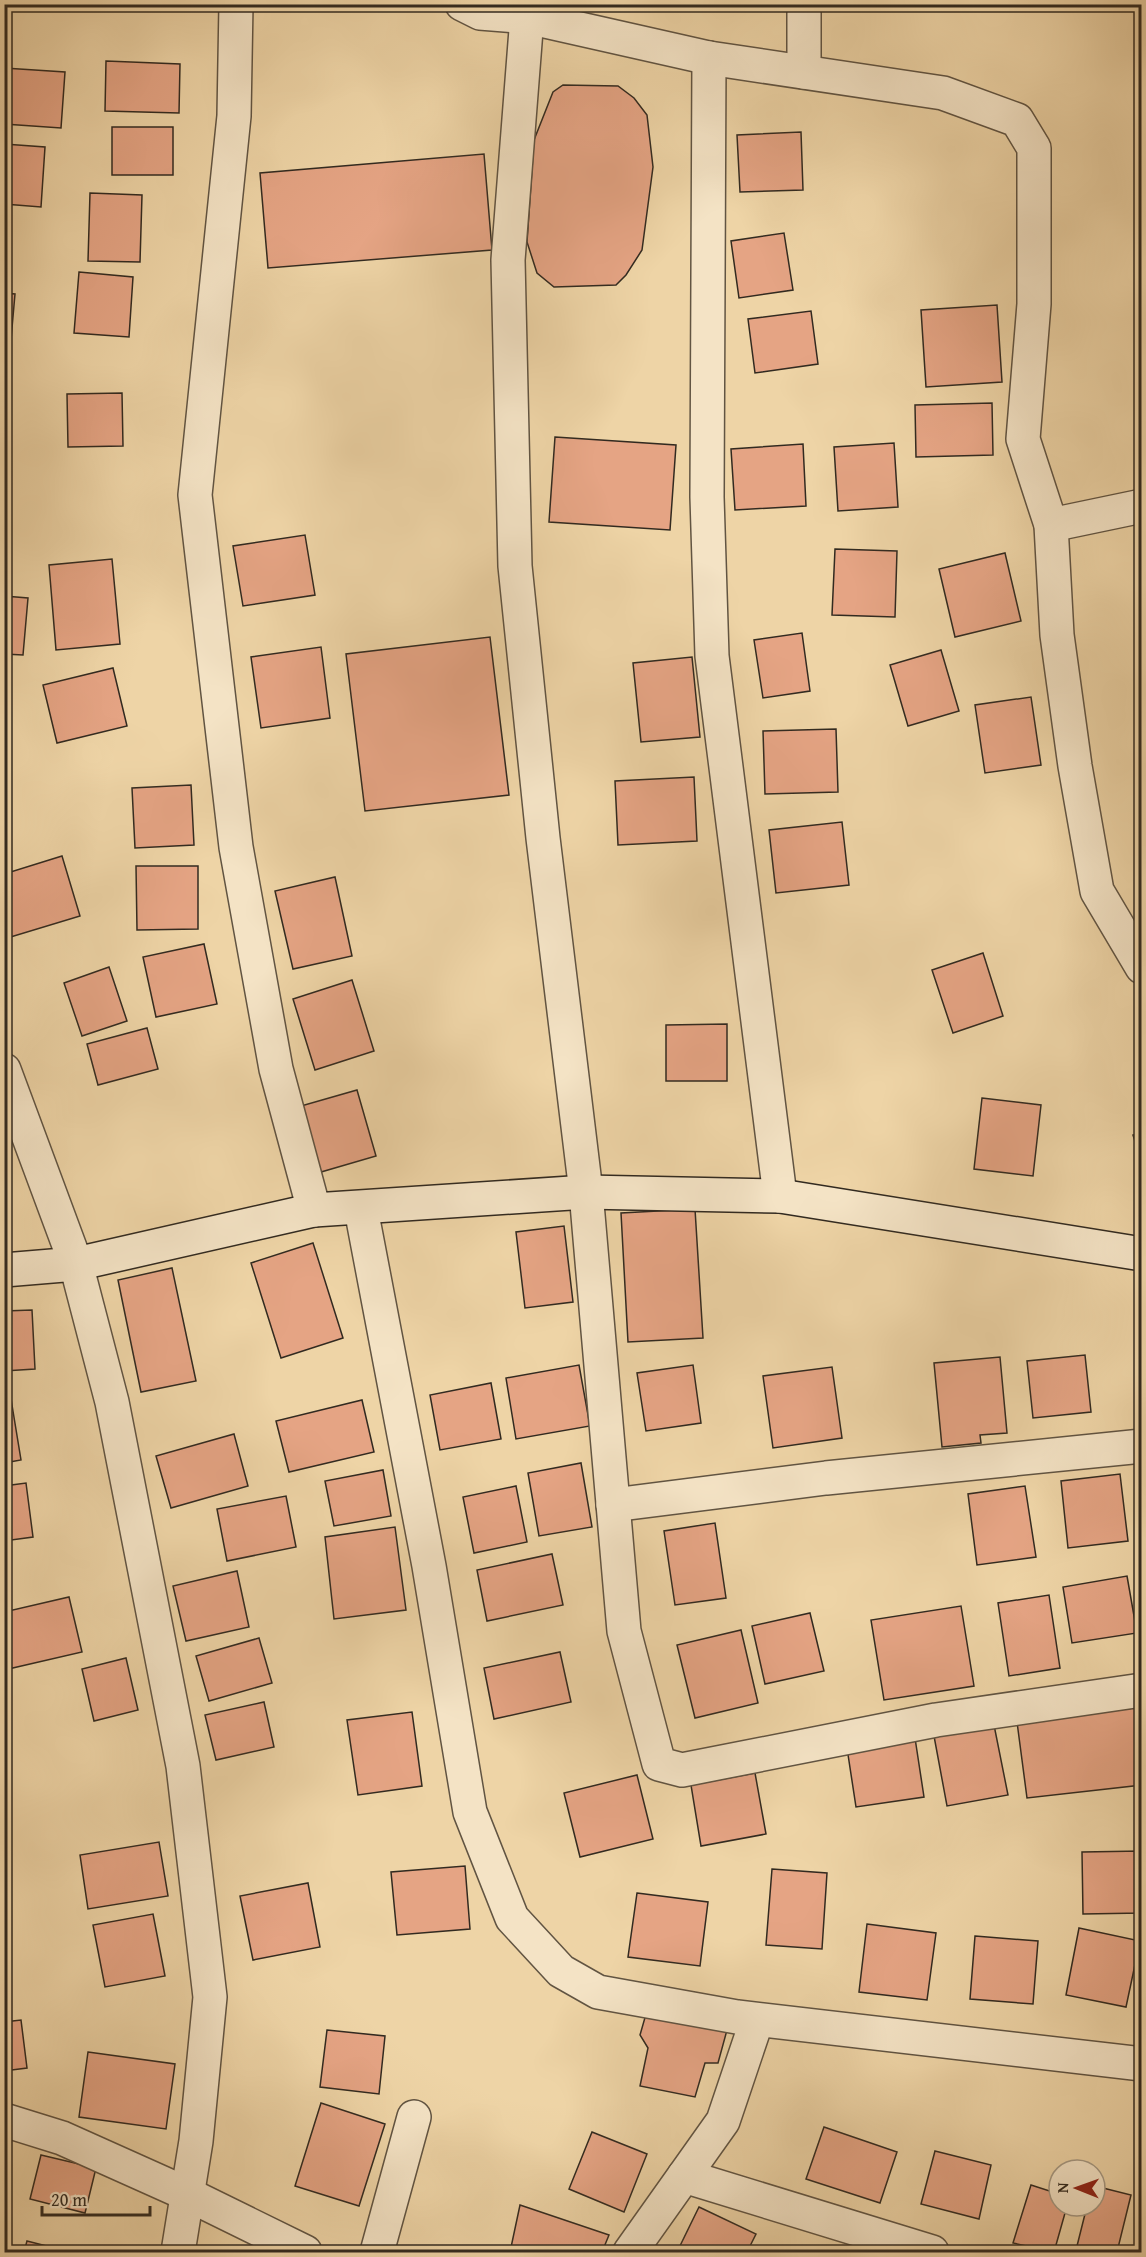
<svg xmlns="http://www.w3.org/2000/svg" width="1146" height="2257" font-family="'Gentium Book Plus',serif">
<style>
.building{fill:#e5a484;stroke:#322a20;stroke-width:1.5}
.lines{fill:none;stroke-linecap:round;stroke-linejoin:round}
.street-casing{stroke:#615442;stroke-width:36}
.secondary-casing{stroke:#322a20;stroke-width:36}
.street{stroke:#f4e3c5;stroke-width:33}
.secondary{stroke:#f4e3c5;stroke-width:33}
</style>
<rect width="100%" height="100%" fill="#eed4a6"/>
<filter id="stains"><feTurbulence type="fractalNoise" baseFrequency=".00333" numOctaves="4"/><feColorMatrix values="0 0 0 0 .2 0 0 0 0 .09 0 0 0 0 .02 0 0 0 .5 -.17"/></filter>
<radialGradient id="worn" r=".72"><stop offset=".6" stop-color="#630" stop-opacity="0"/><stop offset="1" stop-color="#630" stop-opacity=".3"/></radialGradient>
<g class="building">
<polygon points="106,61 180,64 179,113 105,111"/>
<polygon points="4,68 65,72 61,128 4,124"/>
<polygon points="563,85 618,86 634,98 647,115 653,167 642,250 626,275 616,285 554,287 537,273 527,242 534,140 553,92"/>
<rect x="112" y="127" width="61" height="48"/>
<polygon points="801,132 803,190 740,192 737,135"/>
<polygon points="4,144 45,147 41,207 4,204"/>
<polygon points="484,154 492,250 268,268 260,173"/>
<polygon points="90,193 142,195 140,262 88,261"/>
<polygon points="784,233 793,290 739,298 731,241"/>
<polygon points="79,272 133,277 129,337 74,333"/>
<polygon points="4,293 15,294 9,362 4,362"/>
<polygon points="997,305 1002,382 926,387 921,310"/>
<polygon points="811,311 818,364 755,373 748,319"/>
<polygon points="122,393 123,446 68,447 67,394"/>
<polygon points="992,403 993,455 916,457 915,405"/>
<polygon points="555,437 676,445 670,530 549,522"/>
<polygon points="894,443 898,507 838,511 834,447"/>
<polygon points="803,444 806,506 735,510 731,449"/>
<polygon points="305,535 315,595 243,606 233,546"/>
<polygon points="835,549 897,551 895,617 832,615"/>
<polygon points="1005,553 1021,621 955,637 939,569"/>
<polygon points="112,559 120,644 56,650 49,565"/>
<polygon points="4,596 28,598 23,655 4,654"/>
<polygon points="802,633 810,691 763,698 754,640"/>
<polygon points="490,637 509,795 365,811 346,654"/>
<polygon points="321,647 330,718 261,728 251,657"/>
<polygon points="941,650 959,711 908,726 890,665"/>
<polygon points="692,657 700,737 641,742 633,663"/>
<polygon points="113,668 127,726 57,743 43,685"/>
<polygon points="1031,697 1041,765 985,773 975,705"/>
<polygon points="836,729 838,792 765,794 763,731"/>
<polygon points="694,777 697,841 618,845 615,781"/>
<polygon points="191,785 194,845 135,848 132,788"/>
<polygon points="842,822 849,885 776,893 769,830"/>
<polygon points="62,856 80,916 4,939 4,874"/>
<polygon points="136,866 198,866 198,929 137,930"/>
<polygon points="335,877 352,956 293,969 275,891"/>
<polygon points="204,944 217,1004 156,1017 143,957"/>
<polygon points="983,953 1003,1016 953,1033 932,970"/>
<polygon points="109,967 127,1021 82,1036 64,983"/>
<polygon points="352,980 374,1051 315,1070 293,999"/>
<polygon points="727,1024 727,1081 666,1081 666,1025"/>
<polygon points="147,1028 158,1069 98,1085 87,1044"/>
<polygon points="357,1090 376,1156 321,1172 301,1106"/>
<polygon points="982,1098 1041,1105 1033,1176 974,1169"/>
<polygon points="1142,1133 1142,1164 1133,1135"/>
<polygon points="695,1209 703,1338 628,1342 621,1213"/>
<polygon points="564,1226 573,1302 525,1308 516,1232"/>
<polygon points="313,1243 343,1338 281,1358 251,1263"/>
<polygon points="172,1268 196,1381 141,1392 118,1280"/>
<polygon points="32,1310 35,1369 4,1371 4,1311"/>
<polygon points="1085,1355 1091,1412 1033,1418 1027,1361"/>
<polygon points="1000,1357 1007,1433 980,1435 981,1443 942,1447 934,1363"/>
<polygon points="579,1365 590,1426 516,1439 506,1378"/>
<polygon points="693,1365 701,1423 646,1431 637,1373"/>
<polygon points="832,1367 842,1438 773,1448 763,1376"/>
<polygon points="491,1383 501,1439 440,1450 430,1395"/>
<polygon points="11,1399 21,1460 4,1463 4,1400"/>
<polygon points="362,1400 374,1452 289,1472 276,1421"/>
<polygon points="234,1434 248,1486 171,1508 156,1456"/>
<polygon points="581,1463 592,1527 539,1536 528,1473"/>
<polygon points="383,1470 391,1516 334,1526 325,1481"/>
<polygon points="1120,1474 1128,1541 1068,1548 1061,1481"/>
<polygon points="26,1483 33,1537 4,1541 4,1486"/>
<polygon points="516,1486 527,1542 474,1553 463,1497"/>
<polygon points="1025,1486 1036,1557 977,1565 968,1494"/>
<polygon points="286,1496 296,1547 227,1561 217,1509"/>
<polygon points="715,1523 726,1598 675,1605 664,1531"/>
<polygon points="395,1527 406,1610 334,1619 325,1537"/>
<polygon points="552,1554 563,1605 487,1621 477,1570"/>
<polygon points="237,1571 249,1627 186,1641 173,1586"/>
<polygon points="1127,1576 1137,1633 1072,1643 1063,1587"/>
<polygon points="1049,1595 1060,1668 1009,1676 998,1603"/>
<polygon points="69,1597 82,1652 4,1670 4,1612"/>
<polygon points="961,1606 974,1686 884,1700 871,1620"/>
<polygon points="810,1613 824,1671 765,1684 752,1626"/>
<polygon points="741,1630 758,1703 695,1718 677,1645"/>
<polygon points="259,1638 272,1683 209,1701 196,1656"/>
<polygon points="560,1652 571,1702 494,1719 484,1668"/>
<polygon points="126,1658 138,1710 94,1721 82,1669"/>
<polygon points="264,1702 274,1747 216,1760 205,1715"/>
<polygon points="1142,1707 1142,1785 1027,1798 1017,1722"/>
<polygon points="412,1712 422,1786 358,1795 347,1720"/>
<polygon points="994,1725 1008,1795 947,1806 934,1736"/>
<polygon points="915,1738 924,1797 856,1807 847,1748"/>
<polygon points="755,1773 766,1834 701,1846 691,1785"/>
<polygon points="637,1775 653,1839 580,1857 564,1793"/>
<polygon points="159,1842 168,1896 88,1909 80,1855"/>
<polygon points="1142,1851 1142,1913 1083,1914 1082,1852"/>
<polygon points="465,1866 470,1929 397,1935 391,1872"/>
<polygon points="772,1869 827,1873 822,1949 766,1945"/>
<polygon points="308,1883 320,1947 253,1960 240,1896"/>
<polygon points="637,1893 708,1902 700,1966 628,1957"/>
<polygon points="153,1914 165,1976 105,1987 93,1925"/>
<polygon points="867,1924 936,1933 927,2000 859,1992"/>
<polygon points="1079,1928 1140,1941 1126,2007 1066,1995"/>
<polygon points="975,1936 1038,1941 1033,2004 970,1999"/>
<polygon points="646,2014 727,2030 718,2063 705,2063 695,2097 640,2086 648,2048 640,2035"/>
<polygon points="21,2020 27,2068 4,2071 4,2022"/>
<polygon points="327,2030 385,2036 379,2094 320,2087"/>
<polygon points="88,2052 175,2064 166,2129 79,2117"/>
<polygon points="321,2103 385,2124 359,2206 295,2186"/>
<polygon points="824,2127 897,2152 880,2203 806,2179"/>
<polygon points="592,2132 647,2154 624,2212 569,2189"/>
<polygon points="935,2151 991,2165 979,2219 921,2204"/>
<polygon points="41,2155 96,2168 85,2213 30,2199"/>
<polygon points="1031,2185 1059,2194 1059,2206 1067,2206 1054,2252 1013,2243"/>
<polygon points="1095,2186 1131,2195 1117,2252 1104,2252 1077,2246 1087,2206 1095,2206"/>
<polygon points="520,2205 609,2235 602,2252 510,2252"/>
<polygon points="699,2207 756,2234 747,2252 677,2252"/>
<polygon points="27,2241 70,2252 24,2252"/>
</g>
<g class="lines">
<g class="street-casing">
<g id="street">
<polyline points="236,4 234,116 195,495 236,847 276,1069 314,1210"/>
<polyline points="462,4 480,13 527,17 709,58 943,93 1017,120 1034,148 1034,304 1023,439 1051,525 1057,635 1075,766 1097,891 1142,967"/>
<polyline points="527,17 508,260 515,566 543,838 586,1192 624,1631 659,1764 682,1770 936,1720 1142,1690"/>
<polyline points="709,58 707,497 712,656 780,1196"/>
<polyline points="804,72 804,4"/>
<polyline points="1051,525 1142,506"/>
<polyline points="4,1070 76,1264 112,1402 183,1766 210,1997 196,2141 178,2252"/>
<polyline points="361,1209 429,1566 470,1812 512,1918 561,1971 598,1992 737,2017 1142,2064"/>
<polyline points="613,1505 826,1478 1142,1446"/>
<polyline points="4,2120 62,2138 187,2194 305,2252"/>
<polyline points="684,2176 932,2252"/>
<polyline points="377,2252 414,2117"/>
<polyline points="630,2252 723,2121 757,2020"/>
</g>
</g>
<g class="secondary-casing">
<polyline id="secondary" points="4,1270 76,1264 314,1210 586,1192 780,1196 1142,1254"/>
</g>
<use href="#street" class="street"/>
<use href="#secondary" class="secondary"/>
</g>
<rect width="1146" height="2257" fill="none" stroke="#eed4a6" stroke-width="24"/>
<rect x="6" y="6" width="1134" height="2245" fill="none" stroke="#322a20" stroke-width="3"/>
<rect x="12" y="12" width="1122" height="2233" fill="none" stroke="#322a20" stroke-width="1.5"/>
<g transform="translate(1077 2188) rotate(271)"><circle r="28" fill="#f4e3c5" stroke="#a69983" stroke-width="1.5"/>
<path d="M0-4.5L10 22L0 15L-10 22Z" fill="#8f2418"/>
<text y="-9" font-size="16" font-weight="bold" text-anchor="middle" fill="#322a20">N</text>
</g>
<path d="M42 2206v9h108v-9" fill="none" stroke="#322a20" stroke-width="3"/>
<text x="51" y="2206" font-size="18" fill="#322a20" stroke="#f4e3c5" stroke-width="4.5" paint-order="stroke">20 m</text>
<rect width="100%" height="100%" filter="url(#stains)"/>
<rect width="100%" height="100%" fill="url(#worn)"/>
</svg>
